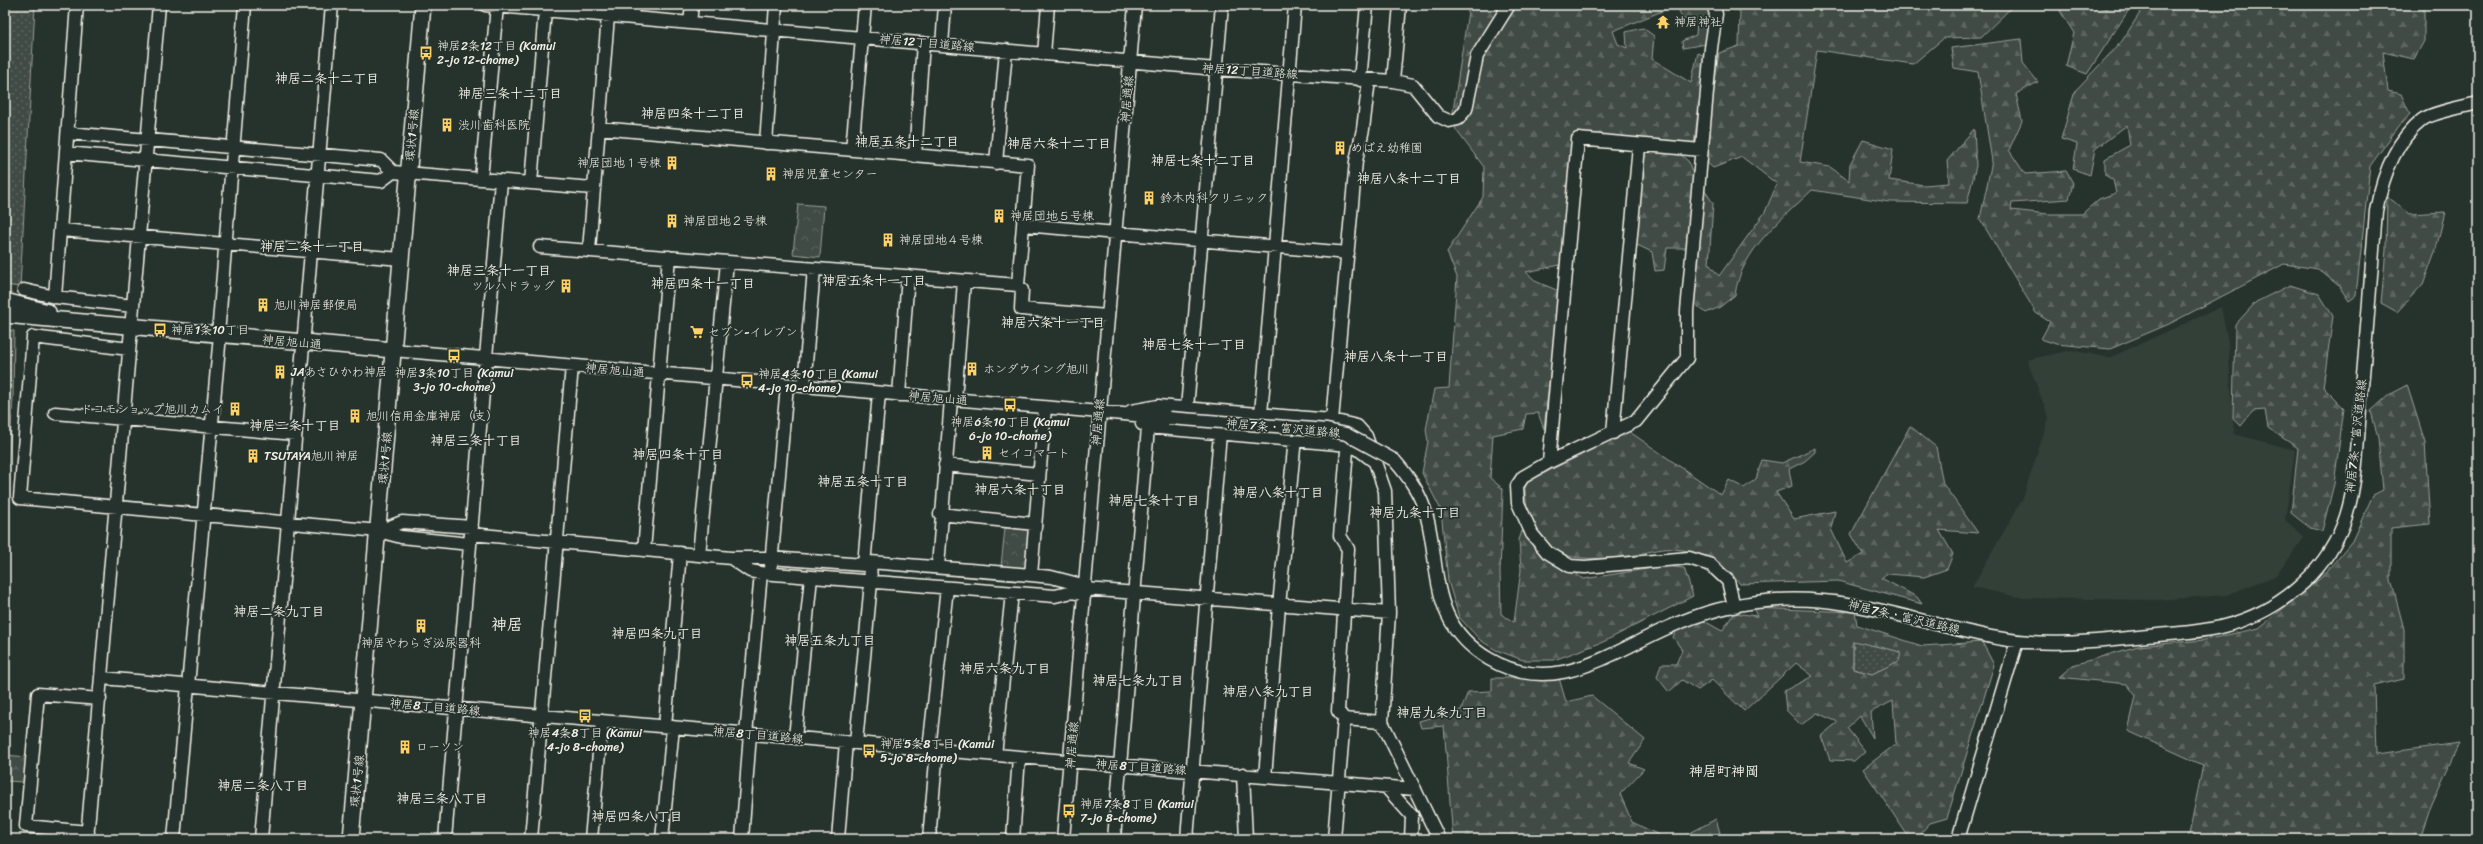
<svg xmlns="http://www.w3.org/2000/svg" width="2483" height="844" font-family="Sriracha,'Klee One',sans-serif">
	<defs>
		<pattern id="grass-dots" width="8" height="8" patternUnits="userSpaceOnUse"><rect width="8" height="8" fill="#414b45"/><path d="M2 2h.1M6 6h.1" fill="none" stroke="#5d6560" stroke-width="1.8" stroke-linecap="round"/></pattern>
		<pattern id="forest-firs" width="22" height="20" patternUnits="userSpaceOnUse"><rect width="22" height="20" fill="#414b45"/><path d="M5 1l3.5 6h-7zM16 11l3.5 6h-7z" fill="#5d6560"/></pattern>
		<pattern id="park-crowns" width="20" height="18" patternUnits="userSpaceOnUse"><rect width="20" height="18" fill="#414b45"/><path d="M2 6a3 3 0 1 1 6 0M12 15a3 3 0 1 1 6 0" fill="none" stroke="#5d6560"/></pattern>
	</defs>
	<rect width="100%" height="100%" fill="#26332d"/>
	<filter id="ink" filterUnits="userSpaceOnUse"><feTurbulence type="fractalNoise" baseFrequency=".025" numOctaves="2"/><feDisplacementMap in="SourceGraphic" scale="8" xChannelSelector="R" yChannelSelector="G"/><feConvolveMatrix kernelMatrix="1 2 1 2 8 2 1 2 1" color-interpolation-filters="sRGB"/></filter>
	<g filter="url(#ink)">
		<!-- built -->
		<path fill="#333f39" d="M2221,307L2228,342L2234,434L2295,450L2285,520L2305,537L2275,576L2227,595L2156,600L2023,598L1972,587L2022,500L2049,418L2027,360L2071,350L2109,358Z"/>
		<!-- grass -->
		<path fill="url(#grass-dots)" stroke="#9a9e96" d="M5,5H35L20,287L5,285Z
			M5,330L14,331L13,398L5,516Z
			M1853,640L1901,652L1900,661L1872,674L1853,669Z"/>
		<!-- forest -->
		<path fill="url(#forest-firs)" stroke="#9a9e96" fill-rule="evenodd" d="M1469,5H1706L1711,14L1706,44L1683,48L1682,41L1696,35L1697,21L1682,19L1677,5L1613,31L1618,44L1627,48L1626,32L1643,28L1654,36L1652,59L1691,83L1698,53L1705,56L1694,144L1667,143L1689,162L1691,170L1713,203L1709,264L1719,276L1765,212L1777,184L1742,157L1713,168L1704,160L1719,53L1739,46L1740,11L1723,9L1722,5H2014L1981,37L1944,38L1913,64L1817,50L1800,162L1830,167L1849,181L1850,164L1863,140L1893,149L1889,180L1924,185L1949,183L1947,161L1974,129L1976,166L1967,203L1889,202L1812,190C1781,220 1741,250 1735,295L1720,307L1706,313L1694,303L1698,234L1688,231L1687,248H1667L1664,270L1655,271L1652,252L1635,244L1643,153L1611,146L1576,135L1560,265L1526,272L1537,282L1559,291L1544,429L1538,413L1526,414L1523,429L1493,435L1490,478L1503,489L1500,572L1501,614L1514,622L1521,570L1519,540L1522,531L1541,553L1584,579L1665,566L1684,568L1693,596L1603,642L1554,660H1523L1496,650L1480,640L1459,617L1448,581L1441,510L1422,473L1428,441L1426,430L1434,389L1449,388L1457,277L1447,252L1483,197L1484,167L1456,130L1453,111Z
			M2065,5H2094L2108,9V5H2132L2087,74L2066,66L2074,33L2060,11Z
			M2145,5H2156L2162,11L2163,5H2424V41L2414,59L2383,52L2388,91L2401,94L2410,114L2399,126L2370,166L2356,296L2349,301L2339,286L2318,269L2284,264L2169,324L2110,349L2056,344L2041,339L2050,322L2036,313L1980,219L1992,161L1978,72L1954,68L1951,48L2021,39L2023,63L2038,82L2016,94L2022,121L2009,150L2025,174L2066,171L2073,183L2069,199L2012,203L2011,210L2048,214H2082L2099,199L2116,193L2113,180L2105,175V159L2130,145L2127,125L2095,149L2090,175L2073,169L2077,144L2061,139L2075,91L2122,41Z
			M2387,196L2409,214L2445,212L2436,249L2423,284L2397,312L2381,303L2386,250Z
			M2290,285L2319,294L2333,316L2323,387L2344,408L2334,484L2322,531L2310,528L2291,513L2298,448L2268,428L2265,410L2253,411L2241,426L2233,418L2235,325L2256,302Z
			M2407,385L2425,442L2430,524L2391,528V580L2404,629V679L2374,686L2376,754L2459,743L2431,806L2420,839H2188L2203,765L2128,731L2136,696L2127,684L2059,677L2073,665L2138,646L2204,640L2259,628L2322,577L2352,541L2373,495L2383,490L2378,438L2371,411L2390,394Z
			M1910,426L1936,447L1943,484L1978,533L1939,530L1953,554L1947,569L1924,577L1888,574L1881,578L1917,597L1922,604L1838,581L1740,584C1724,563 1703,552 1675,549C1659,547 1641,555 1624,557C1611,558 1581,560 1569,556C1538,547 1524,514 1525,484C1558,464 1595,451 1627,430L1721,495L1729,480L1744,488L1756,479L1762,460L1782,463L1815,448V452L1805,461L1789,469L1792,486L1776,492L1794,519L1835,511L1831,529L1847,563L1863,554L1851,534Z
			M1753,608L1855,612L1857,625L1922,646L1982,642L1994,665L1947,818L1930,823L1915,839H1910L1863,769L1896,744L1893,701L1871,712L1873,738L1860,716L1847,728L1865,751L1854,761L1830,760L1821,736L1838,722L1817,713L1801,725L1786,710L1784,691L1813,676L1796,663L1744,711L1712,680L1698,690L1682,680L1669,692L1657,677L1661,664H1676L1682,650L1673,637L1678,628L1704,621L1722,631L1734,613L1757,616ZM1853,641L1901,652L1899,661L1872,674L1853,669Z
			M1492,678H1559L1566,702L1592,696L1645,740L1629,763L1644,769L1620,794L1632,822L1667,839H1453L1444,726L1421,728L1419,721L1461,710L1468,692L1492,691Z
			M1716,819L1720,833L1699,839H1679Z"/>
		<!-- park -->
		<path fill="url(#park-crowns)" stroke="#9a9e96" d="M798,204L824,206L820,257L793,254Z
			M1005,528L1030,530L1026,569L1001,566Z
			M5,755L27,757L25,782L5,781Z"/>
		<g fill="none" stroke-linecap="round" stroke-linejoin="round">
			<!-- minor casing -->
			<g stroke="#f4f1e8" stroke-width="15">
				<path id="minor" d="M485,5L1216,69L1393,81L1413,85L1438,116L1449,121L1458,119L1466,109L1477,56L1509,5
					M1713,5L1716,14L1711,48L1687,311V358L1636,421L1549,462L1523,477L1517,486L1518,503L1532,534L1547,552L1570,566L1585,567L1689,558L1711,565L1728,581L1734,607
					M632,18L633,5
					M690,23L692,5
					M942,45L945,5
					M1044,54L1048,5
					M1360,80L1367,5
					M1393,81L1400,5
					M599,128L1028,165L1018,285L1022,290L1021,309L1107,316
					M68,133L381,160L393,172L593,188
					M766,143L776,5
					M852,150L865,5
					M66,153L381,181L393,172
					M915,156L923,43
					M996,163L1006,50
					M481,179L497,6
					M531,183L545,10
					M1024,225L1348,253
					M61,230L401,259
					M540,247L1018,285
					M589,250L608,16
					M24,290L55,297L133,306
					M55,297L77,5
					M218,335L245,5
					M129,349L33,337L20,498L379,531L401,537L470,544
					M393,350L1169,418
					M804,386L814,269
					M899,395L908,276
					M955,400L964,281
					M1187,408L1222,5
					M1131,411L1158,406L1332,420L1357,426L1366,436L1385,491L1389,613L1382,722L1439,839
					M55,413L295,434
					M1261,414L1295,5
					M1332,420L1356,161L1363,129L1369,80
					M1142,424L1148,427L1349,445L1358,449L1375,462
					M1613,433L1639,146
					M1394,460C1409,477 1421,494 1427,517C1441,573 1429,623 1489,659C1553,697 1609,654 1667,628C1698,614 1732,604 1766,601C1846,592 1920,624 1997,638C2050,648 2105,640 2158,635C2180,633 2203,632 2224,626C2276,613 2323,576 2343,525C2357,489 2357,447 2360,409C2366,343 2371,277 2376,211C2382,179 2395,141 2422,120C2430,113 2466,106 2478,103
					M1549,462L1578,139L1701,150
					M945,465L1039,474
					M940,514L1035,524
					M379,531L402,522L472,527
					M471,534L731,558H771L864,565L870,562L1031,575L1051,577L1086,586
					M644,550L669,257
					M699,555L727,262
					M731,558L750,571L761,573L1055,596L1072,592L1085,595
					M771,565L787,385
					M864,565L879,393
					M938,567L951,399
					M1031,575L1045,408
					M1086,589L1389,613
					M102,678L1054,760L1415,789
					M1344,719L1338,711L1348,549L1340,536L1349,426
					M665,726L680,553
					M746,734L761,573
					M795,738L811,577
					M856,743L871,582L870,562
					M929,749L947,588
					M995,755L1012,593
					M1243,774L1246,839
					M1265,777L1279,606L1297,417
					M1386,787L1412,816L1411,839
					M88,832L26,826L38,694L100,699
					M87,839L159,5
					M174,839L220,335
					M261,839L332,5
					M445,839L501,181
					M531,839L572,366
					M591,839L602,721
					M662,839L673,727
					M742,839L750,734
					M838,839L846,742
					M929,839L937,750
					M1013,839L1019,757
					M1063,839L1135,5
					M1114,839L1148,427
					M1187,839L1220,433
					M1334,839L1344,719L1382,722
					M1958,839L2017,641"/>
			</g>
			<!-- major casing -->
			<g stroke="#f4f1e8" stroke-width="18">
				<path id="major" d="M5,301L48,312
					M5,315L393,350
					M351,839L423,5"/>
			</g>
			<!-- minor -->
			<use href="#minor" stroke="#26332d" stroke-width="12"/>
			<!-- major -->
			<use href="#major" stroke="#26332d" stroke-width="15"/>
			<!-- minor-bridge casing -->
			<g stroke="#f4f1e8" stroke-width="15" stroke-linecap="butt">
				<path id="minor-bridge" d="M1169,418L1327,430L1346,434L1394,460"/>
			</g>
			<!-- minor-bridge -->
			<use href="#minor-bridge" stroke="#26332d" stroke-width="12"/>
		</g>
	</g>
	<!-- icons -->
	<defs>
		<g id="temple-bare" transform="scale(1.08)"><path d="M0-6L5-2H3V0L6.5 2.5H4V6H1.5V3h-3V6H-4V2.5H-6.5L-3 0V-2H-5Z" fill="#ffd166" stroke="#26332d" stroke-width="2.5" paint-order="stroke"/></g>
		<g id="bus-bare" transform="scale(1.08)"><path d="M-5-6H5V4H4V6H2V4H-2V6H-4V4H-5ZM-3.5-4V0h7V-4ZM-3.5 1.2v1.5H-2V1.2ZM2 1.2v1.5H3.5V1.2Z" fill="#ffd166" stroke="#26332d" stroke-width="2.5" paint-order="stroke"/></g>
		<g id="building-bare" transform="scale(1.08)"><path d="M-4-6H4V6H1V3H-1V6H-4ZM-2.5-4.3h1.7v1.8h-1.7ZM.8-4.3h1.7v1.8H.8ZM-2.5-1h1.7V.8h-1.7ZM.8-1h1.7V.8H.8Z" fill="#ffd166" stroke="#26332d" stroke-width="2.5" paint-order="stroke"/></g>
		<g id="supermarket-bare" transform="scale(1.08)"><path d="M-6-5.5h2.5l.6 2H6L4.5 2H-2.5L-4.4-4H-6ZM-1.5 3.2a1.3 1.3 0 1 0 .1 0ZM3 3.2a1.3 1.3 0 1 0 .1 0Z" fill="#ffd166" stroke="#26332d" stroke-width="2.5" paint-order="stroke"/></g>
	</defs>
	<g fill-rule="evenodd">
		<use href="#temple-bare" x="1663" y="22"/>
		<use href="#bus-bare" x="426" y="53"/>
		<use href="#building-bare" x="447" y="125"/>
		<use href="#building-bare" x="1340" y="148"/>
		<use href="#building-bare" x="672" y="163"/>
		<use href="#building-bare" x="771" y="174"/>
		<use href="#building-bare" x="1149" y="198"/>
		<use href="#building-bare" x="999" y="216"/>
		<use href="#building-bare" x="672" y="221"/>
		<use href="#building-bare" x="888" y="240"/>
		<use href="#building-bare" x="566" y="286"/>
		<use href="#building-bare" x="263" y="305"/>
		<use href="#bus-bare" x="160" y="330"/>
		<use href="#supermarket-bare" x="697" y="332"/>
		<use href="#bus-bare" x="454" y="356"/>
		<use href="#building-bare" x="972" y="369"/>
		<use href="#building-bare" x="280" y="372"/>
		<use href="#bus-bare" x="747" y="381"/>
		<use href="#bus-bare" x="1010" y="405"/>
		<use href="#building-bare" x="235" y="409"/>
		<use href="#building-bare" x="355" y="416"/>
		<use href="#building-bare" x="987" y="453"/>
		<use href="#building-bare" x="253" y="456"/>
		<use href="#building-bare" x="421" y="626"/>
		<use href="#bus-bare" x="585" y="716"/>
		<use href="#building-bare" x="405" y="747"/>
		<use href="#bus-bare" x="869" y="751"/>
		<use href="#bus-bare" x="1069" y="811"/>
	</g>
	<g text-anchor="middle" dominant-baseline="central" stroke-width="3.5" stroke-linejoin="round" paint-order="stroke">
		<!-- poi labels -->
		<g font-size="12" fill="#f4f1e8" stroke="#26332d" text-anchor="start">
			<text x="1674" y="22">神居神社</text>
			<text x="437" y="46">神居2条12丁目 (Kamui<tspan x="437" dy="14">2-jo 12-chome)</tspan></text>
			<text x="458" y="125">渋川歯科医院</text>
			<text x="1351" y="148">めばえ幼稚園</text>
			<text x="661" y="163" text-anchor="end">神居団地１号棟</text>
			<text x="782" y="174">神居児童センター</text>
			<text x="1160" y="198">鈴木内科クリニック</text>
			<text x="1010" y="216">神居団地５号棟</text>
			<text x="683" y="221">神居団地２号棟</text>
			<text x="899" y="240">神居団地４号棟</text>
			<text x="555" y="286" text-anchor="end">ツルハドラッグ</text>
			<text x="274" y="305">旭川神居郵便局</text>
			<text x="171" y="330">神居1条10丁目</text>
			<text x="708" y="332">セブン-イレブン</text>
			<text x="983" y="369">ホンダウイング旭川</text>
			<text x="291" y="372">JAあさひかわ神居</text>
			<text x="454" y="373" text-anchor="middle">神居3条10丁目 (Kamui<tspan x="454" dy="14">3-jo 10-chome)</tspan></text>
			<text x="758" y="374">神居4条10丁目 (Kamui<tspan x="758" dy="14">4-jo 10-chome)</tspan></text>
			<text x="224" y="409" text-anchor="end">ドコモショップ旭川カムイ</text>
			<text x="366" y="416">旭川信用金庫神居（支）</text>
			<text x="1010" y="422" text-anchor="middle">神居6条10丁目 (Kamui<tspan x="1010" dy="14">6-jo 10-chome)</tspan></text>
			<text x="998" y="453">セイコマート</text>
			<text x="264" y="456">TSUTAYA旭川神居</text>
			<text x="421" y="643" text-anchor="middle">神居やわらぎ泌尿器科</text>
			<text x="585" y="733" text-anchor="middle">神居4条8丁目 (Kamui<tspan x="585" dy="14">4-jo 8-chome)</tspan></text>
			<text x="880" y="744">神居5条8丁目 (Kamui<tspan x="880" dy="14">5-jo 8-chome)</tspan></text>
			<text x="416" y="747">ローソン</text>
			<text x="1080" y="804">神居7条8丁目 (Kamui<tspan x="1080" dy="14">7-jo 8-chome)</tspan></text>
		</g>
		<!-- street labels -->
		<g font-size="12" fill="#f4f1e8" stroke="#26332d">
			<text transform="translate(927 43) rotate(5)">神居12丁目道路線</text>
			<text transform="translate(1250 71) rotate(4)">神居12丁目道路線</text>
			<text transform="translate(1127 99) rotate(-85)">神居通線</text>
			<text transform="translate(412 135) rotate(-85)">環状1号線</text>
			<text transform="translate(292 342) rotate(5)">神居旭山通</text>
			<text transform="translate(615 370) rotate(5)">神居旭山通</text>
			<text transform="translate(938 398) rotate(5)">神居旭山通</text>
			<text transform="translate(1098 422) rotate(-85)">神居通線</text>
			<text transform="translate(1283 428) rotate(5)">神居7条・富沢道路線</text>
			<text transform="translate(2356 436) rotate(-84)">神居7条・富沢道路線</text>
			<text transform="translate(385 458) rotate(-85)">環状1号線</text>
			<text transform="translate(1904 617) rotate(13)">神居7条・富沢道路線</text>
			<text transform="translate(435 707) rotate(5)">神居8丁目道路線</text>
			<text transform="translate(758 735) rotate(5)">神居8丁目道路線</text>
			<text transform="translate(1072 745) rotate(-85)">神居通線</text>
			<text transform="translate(1141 767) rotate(4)">神居8丁目道路線</text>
			<text transform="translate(357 781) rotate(-84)">環状1号線</text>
		</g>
		<!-- neighbourhood labels -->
		<g font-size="13" font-weight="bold" fill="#f4f1e8" stroke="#26332d">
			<text x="327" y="78">神居二条十二丁目</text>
			<text x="510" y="93">神居三条十二丁目</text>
			<text x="693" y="113">神居四条十二丁目</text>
			<text x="907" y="141">神居五条十二丁目</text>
			<text x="1059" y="143">神居六条十二丁目</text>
			<text x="1203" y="160">神居七条十二丁目</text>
			<text x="1409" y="178">神居八条十二丁目</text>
			<text x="312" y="246">神居二条十一丁目</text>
			<text x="499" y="270">神居三条十一丁目</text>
			<text x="874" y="280">神居五条十一丁目</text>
			<text x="703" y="283">神居四条十一丁目</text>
			<text x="1053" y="322">神居六条十一丁目</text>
			<text x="1194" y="344">神居七条十一丁目</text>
			<text x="1396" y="356">神居八条十一丁目</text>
			<text x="295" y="425">神居二条十丁目</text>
			<text x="476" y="440">神居三条十丁目</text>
			<text x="678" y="454">神居四条十丁目</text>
			<text x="863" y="481">神居五条十丁目</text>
			<text x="1020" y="489">神居六条十丁目</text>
			<text x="1278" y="492">神居八条十丁目</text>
			<text x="1154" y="500">神居七条十丁目</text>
			<text x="1415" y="512">神居九条十丁目</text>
			<text x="279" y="611">神居二条九丁目</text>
			<text x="657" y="633">神居四条九丁目</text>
			<text x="830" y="640">神居五条九丁目</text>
			<text x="1005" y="668">神居六条九丁目</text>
			<text x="1138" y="680">神居七条九丁目</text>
			<text x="1268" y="691">神居八条九丁目</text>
			<text x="1442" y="712">神居九条九丁目</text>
			<text x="263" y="785">神居二条八丁目</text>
			<text x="442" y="798">神居三条八丁目</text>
			<text x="637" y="816">神居四条八丁目</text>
		</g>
		<!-- quarter labels -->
		<g font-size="14" font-weight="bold" fill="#f4f1e8" stroke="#26332d">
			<text x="1724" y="771">神居町神岡</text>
		</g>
		<!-- district labels -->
		<g font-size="16" font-weight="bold" fill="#f4f1e8" stroke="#26332d">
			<text x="507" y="624">神居</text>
		</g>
	</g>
	<!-- margin -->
	<rect width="2483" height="844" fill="none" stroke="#26332d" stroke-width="20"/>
	<rect x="10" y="10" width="2463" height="824" fill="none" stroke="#f4f1e8" stroke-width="1.5" filter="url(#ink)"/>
</svg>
